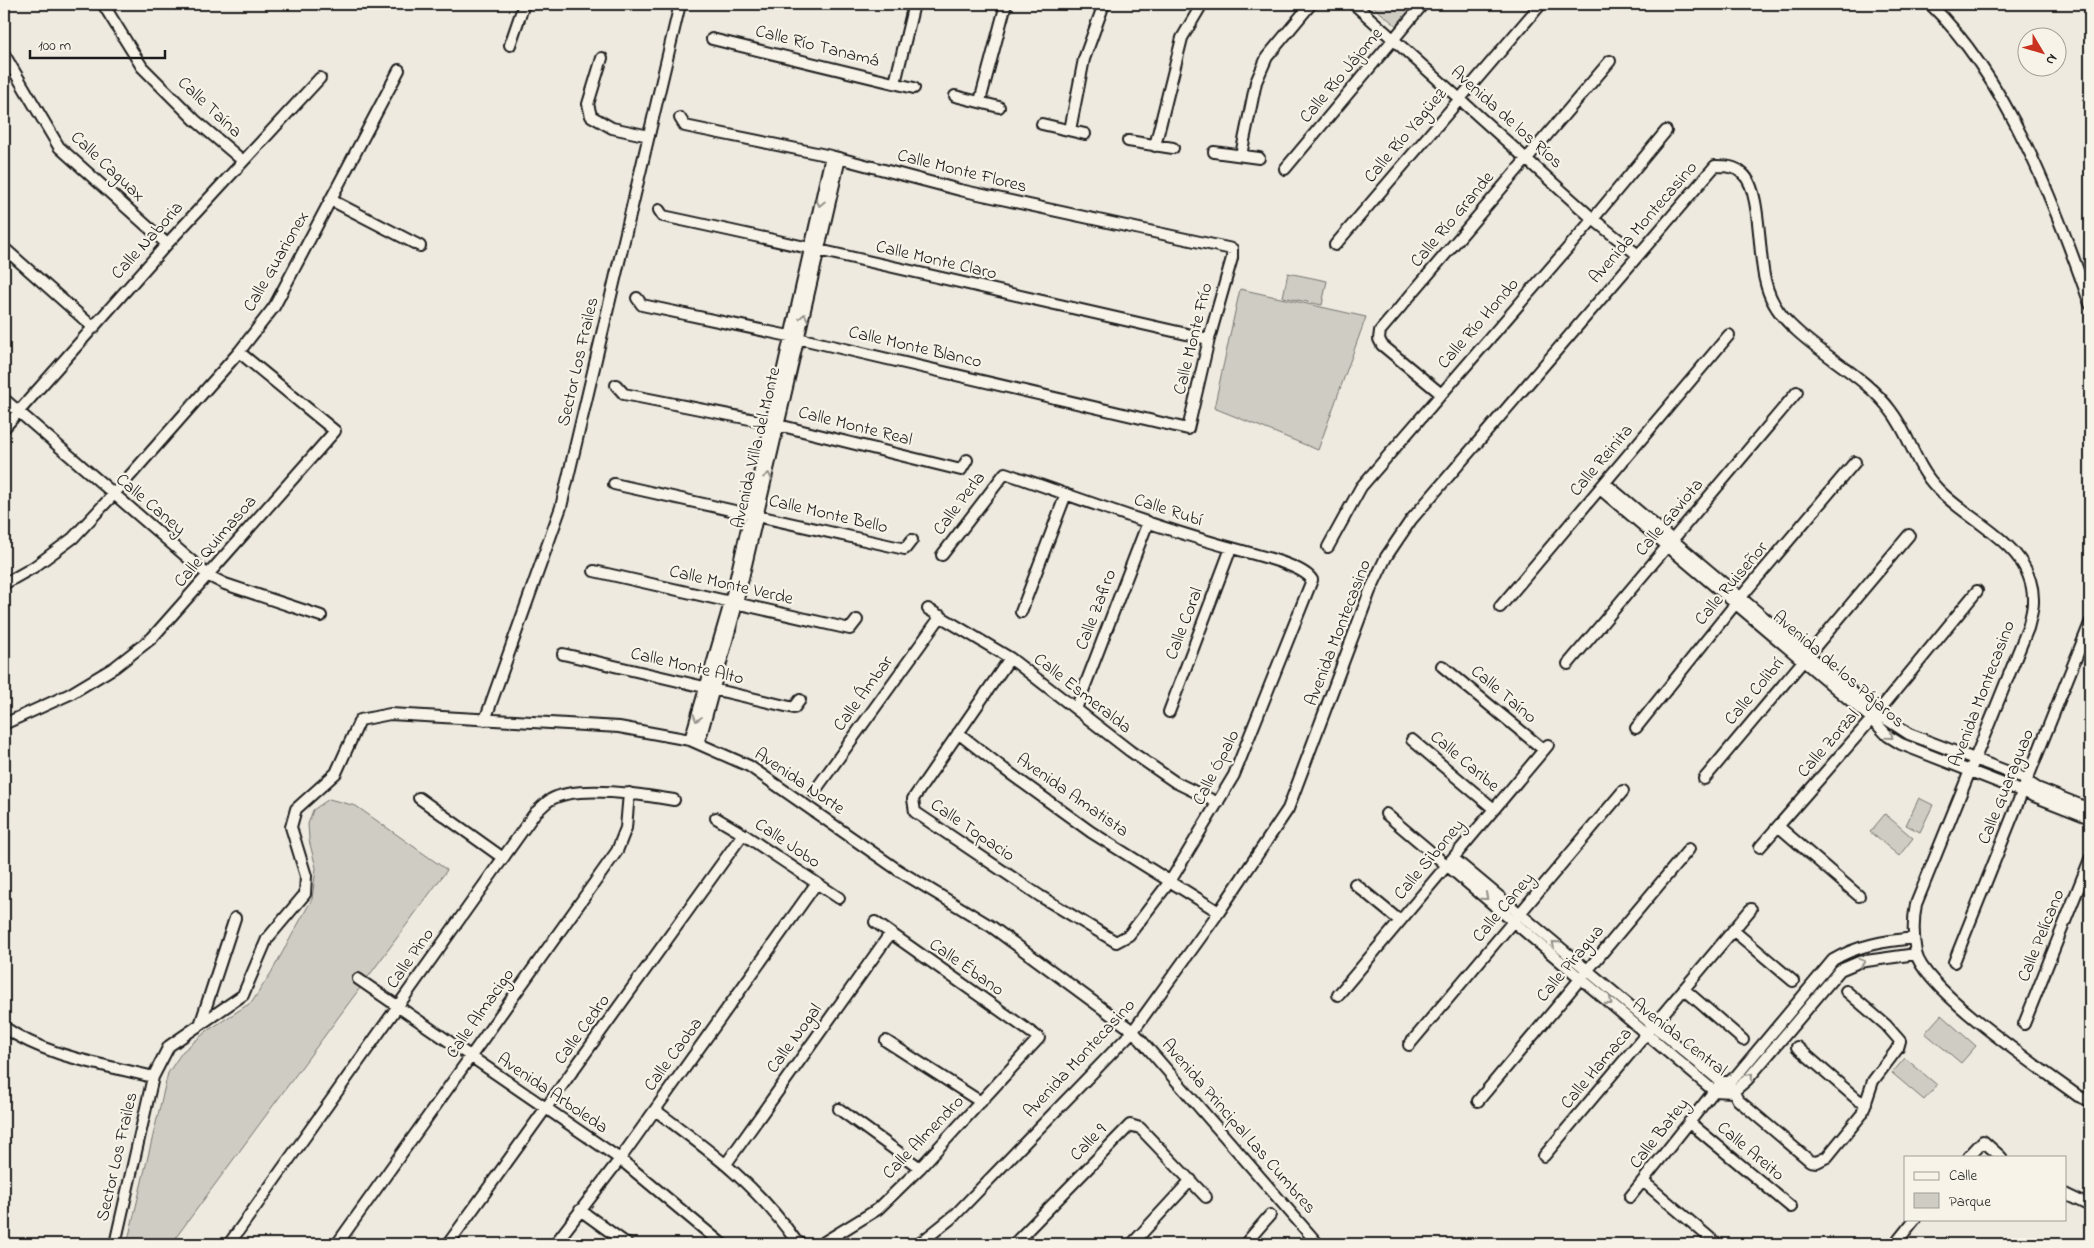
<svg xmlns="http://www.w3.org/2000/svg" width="2094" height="1248" font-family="'Indie Flower',sans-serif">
	<rect width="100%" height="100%" fill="#eeeae0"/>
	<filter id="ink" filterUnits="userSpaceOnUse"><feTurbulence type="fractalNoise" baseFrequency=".02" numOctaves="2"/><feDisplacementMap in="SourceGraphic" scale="10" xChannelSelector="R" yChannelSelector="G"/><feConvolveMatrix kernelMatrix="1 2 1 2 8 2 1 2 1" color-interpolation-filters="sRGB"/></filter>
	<g filter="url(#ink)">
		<!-- green -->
		<path fill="#cfccc3" stroke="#767470" d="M1370,4H1419L1399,28Z
			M1288,273L1327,281L1322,305L1283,297Z
			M1240,289L1366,317L1318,450L1214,408Z
			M1919,798L1933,805L1920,832L1906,825Z
			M329,799L356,806L447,870L171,1244H127L168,1073L182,1052L207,1031L252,1002L271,973L312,899L316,868L309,840L308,824L313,810Z
			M1885,814L1913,838L1899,856L1870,832Z
			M1941,1015L1976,1046L1961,1063L1925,1033Z
			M1905,1058L1937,1085L1924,1100L1892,1073Z"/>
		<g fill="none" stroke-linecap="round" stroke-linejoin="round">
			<!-- minor casing -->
			<g stroke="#1c1c1c" stroke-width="14">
				<path id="minor" d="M103,4L142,67L195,120L243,161
					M1354,4L1593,219L1638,255
					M1930,4C2007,78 2055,204 2090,304
					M712,39L914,88
					M510,45L524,4
					M4,54L59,147L167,244
					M602,58L588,104L591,116L612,128L649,136
					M895,83L914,4
					M955,96L999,107
					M980,101L1006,4
					M1042,124L1085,134
					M1070,130L1084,59L1104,4
					M1128,141L1173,148
					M1155,146L1182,38L1202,4
					M1214,152L1259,158
					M1241,155L1256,82L1267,57L1311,4
					M1285,169L1423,4
					M331,200L420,246
					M659,210L663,216C846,255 1027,298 1209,339
					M1335,245L1541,4
					M4,248L94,328
					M637,298L642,305L789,336L1188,429L1209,339L1232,258V249L960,190L831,156L685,126L680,118
					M616,385L624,394L770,423L961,470L967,460
					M1440,393L1382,345L1379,339L1380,331L1610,61
					M4,399L209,576L225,584L321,616
					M4,428L167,244L320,78
					M1605,483L1877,713L1909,734L2019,776L2037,788L2090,809
					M614,484L905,549L912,540
					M1600,489L1872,719L1888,736L1901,744L2090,818
					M1328,547L1361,487L1593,219L1666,131
					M942,555L1005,473C1084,500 1163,530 1243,551C1260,556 1304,566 1312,580L1234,775L1171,880L1129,935L1116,942L1040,896L915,812L913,799L1010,658
					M594,571L850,629L857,620
					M4,584L34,567L73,538L113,495L239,352L274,307L399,70
					M1500,607L1729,335
					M928,609L1010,658L1130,751L1175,782L1218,803
					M1021,612L1066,494
					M563,654L794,708L800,700
					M1568,664L1797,392
					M1442,666L1544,750
					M1076,709L1148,522
					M1169,712L1231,548
					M485,720L561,507L680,4
					M4,724L70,694L115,667L152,638L335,431L239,352
					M1636,728L1736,603L1855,462
					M958,733L1004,769L1091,832L1219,912
					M690,740L730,603L831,156
					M1412,740L1494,809
					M699,743L737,604L840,158
					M1704,779L1909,535
					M814,792L941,616
					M419,798L503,858
					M1386,814L1714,1091L1733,1092L1747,1080L1840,970L1859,962L1916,954
					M716,818L743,834L839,898
					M1778,826L1859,896
					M1760,847L1877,713L1977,591
					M1453,858L1721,1082H1729L1737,1075L1833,960C1858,945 1885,941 1914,938
					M1355,884L1400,921
					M1734,931L1793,981
					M1954,962L2090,623
					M358,979L620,1159L722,1244
					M1685,990L1743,1040
					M1338,995L1548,745
					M201,1022L235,918
					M2024,1024L2090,859
					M4,1027C46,1057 103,1064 153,1077
					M886,1041L981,1102
					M1409,1045L1623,791
					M1797,1047L1858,1100L1866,1103
					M1731,1087L1738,1100L1810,1161L1817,1162L1827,1157L1862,1114L1873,1081L1898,1048L1900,1041L1886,1025L1846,991
					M1478,1101L1689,849
					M839,1109L920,1168
					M655,1110C710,1151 756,1184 796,1241L802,1244
					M1689,1122L1791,1207
					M1544,1156L1751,909
					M1968,1157L1983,1141L2001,1157
					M726,1164L890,934
					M1644,1182L1717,1244
					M2065,1194L2090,1206
					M1630,1197L1718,1086
					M580,1210L627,1244
					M115,1244L153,1077L169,1046L243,995L267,939L305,894L306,876L291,827L296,809L336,773L360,720L390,714L619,727L690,740L749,766L898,870L992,927L1133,1031L1318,1244
					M229,1244L535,813C540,809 545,803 550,800C576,784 645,795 674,800
					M337,1244L617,851L626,828L629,793
					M448,1244L743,834
					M555,1244L620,1159L816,884
					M821,1244L878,1209L920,1168L1039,1038L875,922
					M919,1244L954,1216L1133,1031L1219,912L1288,809L1370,591L1386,557L1411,520L1715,166C1726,166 1735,166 1743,174C1761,189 1758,255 1765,280C1769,299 1781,317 1796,330C1826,358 1867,378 1891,411C1910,435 1915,466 1937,488C1969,523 2035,545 2033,602C2033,610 2030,620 2028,628L1916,904C1913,920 1913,937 1916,953C1924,990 2044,1071 2078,1096L2090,1101
					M1014,1244L1130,1125L1140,1128L1206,1197
					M1132,1244L1191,1180
					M1245,1244L1270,1215
					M1895,1244L1915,1219"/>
			</g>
			<!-- minor -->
			<use href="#minor" stroke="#f7f3e8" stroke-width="10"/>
		</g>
		<!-- one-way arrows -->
		<defs><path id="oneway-chevron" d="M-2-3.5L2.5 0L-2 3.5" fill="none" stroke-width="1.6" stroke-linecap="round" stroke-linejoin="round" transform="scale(1.25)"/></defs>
		<g stroke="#94928c">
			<use href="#oneway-chevron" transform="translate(820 203) rotate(103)"/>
			<use href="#oneway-chevron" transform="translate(804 317) rotate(-77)"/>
			<use href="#oneway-chevron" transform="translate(768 476) rotate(-77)"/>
			<use href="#oneway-chevron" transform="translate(697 718) rotate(108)"/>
			<use href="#oneway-chevron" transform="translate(1890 736) rotate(39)"/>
			<use href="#oneway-chevron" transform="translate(1485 897) rotate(40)"/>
			<use href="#oneway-chevron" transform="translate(1555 944) rotate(-140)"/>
			<use href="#oneway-chevron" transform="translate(1862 962) rotate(-16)"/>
			<use href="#oneway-chevron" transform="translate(1609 1002) rotate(40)"/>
			<use href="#oneway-chevron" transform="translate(1750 1076) rotate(-48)"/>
		</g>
	</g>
	<g text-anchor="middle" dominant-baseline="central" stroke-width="4.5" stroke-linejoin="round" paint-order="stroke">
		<!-- street labels -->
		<g font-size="18" fill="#1c1c1c" stroke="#f7f3e8">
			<text transform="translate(817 47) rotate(14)">Calle Río Tanamá</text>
			<text transform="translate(1342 76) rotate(-50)">Calle Río Jájome</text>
			<text transform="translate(209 108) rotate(43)">Calle Taína</text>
			<text transform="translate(1506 118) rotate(42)">Avenida de los Ríos</text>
			<text transform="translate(1406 136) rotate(-50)">Calle Río Yagüez</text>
			<text transform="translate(107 167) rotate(43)">Calle Caguax</text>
			<text transform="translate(962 172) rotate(14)">Calle Monte Flores</text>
			<text transform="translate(1453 220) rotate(-50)">Calle Río Grande</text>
			<text transform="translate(1644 223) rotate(-49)">Avenida Montecasino</text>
			<text transform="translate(148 241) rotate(-48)">Calle Naboria</text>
			<text transform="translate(936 261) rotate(13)">Calle Monte Claro</text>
			<text transform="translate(277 262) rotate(-60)">Calle Guarionex</text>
			<text transform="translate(1479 324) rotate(-49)">Calle Río Hondo</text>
			<text transform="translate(1194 339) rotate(-76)">Calle Monte Frío</text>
			<text transform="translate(915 348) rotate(13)">Calle Monte Blanco</text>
			<text transform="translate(579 362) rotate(-77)">Sector Los Frailes</text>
			<text transform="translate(855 427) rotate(14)">Calle Monte Real</text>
			<text transform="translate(757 448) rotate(-77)">Avenida Villa del Monte</text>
			<text transform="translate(1602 461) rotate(-50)">Calle Reinita</text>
			<text transform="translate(960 504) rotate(-53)">Calle Perla</text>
			<text transform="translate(150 505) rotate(40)">Calle Caney</text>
			<text transform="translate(1168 511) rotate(18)">Calle Rubí</text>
			<text transform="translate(828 515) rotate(13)">Calle Monte Bello</text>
			<text transform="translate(1670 518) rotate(-50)">Calle Gaviota</text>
			<text transform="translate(216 542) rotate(-49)">Calle Quimasoa</text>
			<text transform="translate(1732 584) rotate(-50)">Calle Ruiseñor</text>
			<text transform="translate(731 586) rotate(13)">Calle Monte Verde</text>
			<text transform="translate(1097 610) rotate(-69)">Calle Zafiro</text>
			<text transform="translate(1185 624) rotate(-69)">Calle Coral</text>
			<text transform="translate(1339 633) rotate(-69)">Avenida Montecasino</text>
			<text transform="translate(687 667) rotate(13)">Calle Monte Alto</text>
			<text transform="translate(1838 670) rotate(41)">Avenida de los Pájaros</text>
			<text transform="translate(1755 692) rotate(-50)">Calle Colibrí</text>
			<text transform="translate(864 694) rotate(-54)">Calle Ámbar</text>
			<text transform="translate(1082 694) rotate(38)">Calle Esmeralda</text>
			<text transform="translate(1983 694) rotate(-69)">Avenida Montecasino</text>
			<text transform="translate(1503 695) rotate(40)">Calle Taíno</text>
			<text transform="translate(1829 744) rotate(-49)">Calle Zorzal</text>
			<text transform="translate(1464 762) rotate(40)">Calle Caribe</text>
			<text transform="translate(1217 768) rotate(-63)">Calle Ópalo</text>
			<text transform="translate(799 782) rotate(34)">Avenida Norte</text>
			<text transform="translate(2007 787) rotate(-68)">Calle Guaraguao</text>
			<text transform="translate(1072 796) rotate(35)">Avenida Amatista</text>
			<text transform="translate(972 831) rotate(34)">Calle Topacio</text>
			<text transform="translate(787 844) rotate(34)">Calle Jobo</text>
			<text transform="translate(1430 860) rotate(-50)">Calle Siboney</text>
			<text transform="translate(1504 908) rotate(-50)">Calle Caney</text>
			<text transform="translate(2042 936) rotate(-68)">Calle Pelícano</text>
			<text transform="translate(411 959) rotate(-55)">Calle Pino</text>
			<text transform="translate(1571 964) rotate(-50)">Calle Piragua</text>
			<text transform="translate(966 968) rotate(35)">Calle Ébano</text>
			<text transform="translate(481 1014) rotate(-55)">Calle Almacigo</text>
			<text transform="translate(583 1030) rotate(-54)">Calle Cedro</text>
			<text transform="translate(1679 1038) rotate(38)">Avenida Central</text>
			<text transform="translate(795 1039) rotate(-54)">Calle Nogal</text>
			<text transform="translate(674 1055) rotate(-54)">Calle Caoba</text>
			<text transform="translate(1080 1059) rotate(-47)">Avenida Montecasino</text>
			<text transform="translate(1597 1069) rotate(-50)">Calle Hamaca</text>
			<text transform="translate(552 1094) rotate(34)">Avenida Arboleda</text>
			<text transform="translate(1238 1127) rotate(49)">Avenida Principal Las Cumbres</text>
			<text transform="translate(1660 1134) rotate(-52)">Calle Batey</text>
			<text transform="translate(924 1138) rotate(-46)">Calle Almendro</text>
			<text transform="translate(1089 1143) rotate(-46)">Calle 9</text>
			<text transform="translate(1750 1152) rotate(40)">Calle Areito</text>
			<text transform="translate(118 1157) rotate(-77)">Sector Los Frailes</text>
		</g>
	</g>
	<!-- margin -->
	<rect width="2094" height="1248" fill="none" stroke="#f7f3e8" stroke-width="20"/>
	<rect x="10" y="10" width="2074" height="1228" fill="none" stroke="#1c1c1c" stroke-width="2" filter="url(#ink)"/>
	<!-- legend -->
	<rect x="1904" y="1156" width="162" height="65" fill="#f7f3e8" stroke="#9f9d96"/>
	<rect x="1914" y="1172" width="25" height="8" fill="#f7f3e8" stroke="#9f9d96"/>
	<text x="1949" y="1180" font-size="15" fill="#1c1c1c">Calle</text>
	<rect x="1914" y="1193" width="25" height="15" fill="#cfccc3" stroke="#9f9d96"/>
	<text x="1949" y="1206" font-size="15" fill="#1c1c1c">Parque</text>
	<!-- north arrow -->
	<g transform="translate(2042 52) rotate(128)"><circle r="24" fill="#f7f3e8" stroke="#9f9d96"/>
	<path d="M0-4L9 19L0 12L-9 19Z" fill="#c8321e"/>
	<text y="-8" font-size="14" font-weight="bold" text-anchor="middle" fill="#1c1c1c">N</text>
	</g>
	<!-- scale -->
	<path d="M30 50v8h135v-8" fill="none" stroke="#1c1c1c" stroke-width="2.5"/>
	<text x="38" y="50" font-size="15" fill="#1c1c1c" stroke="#f7f3e8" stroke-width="4" paint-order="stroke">100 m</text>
</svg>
